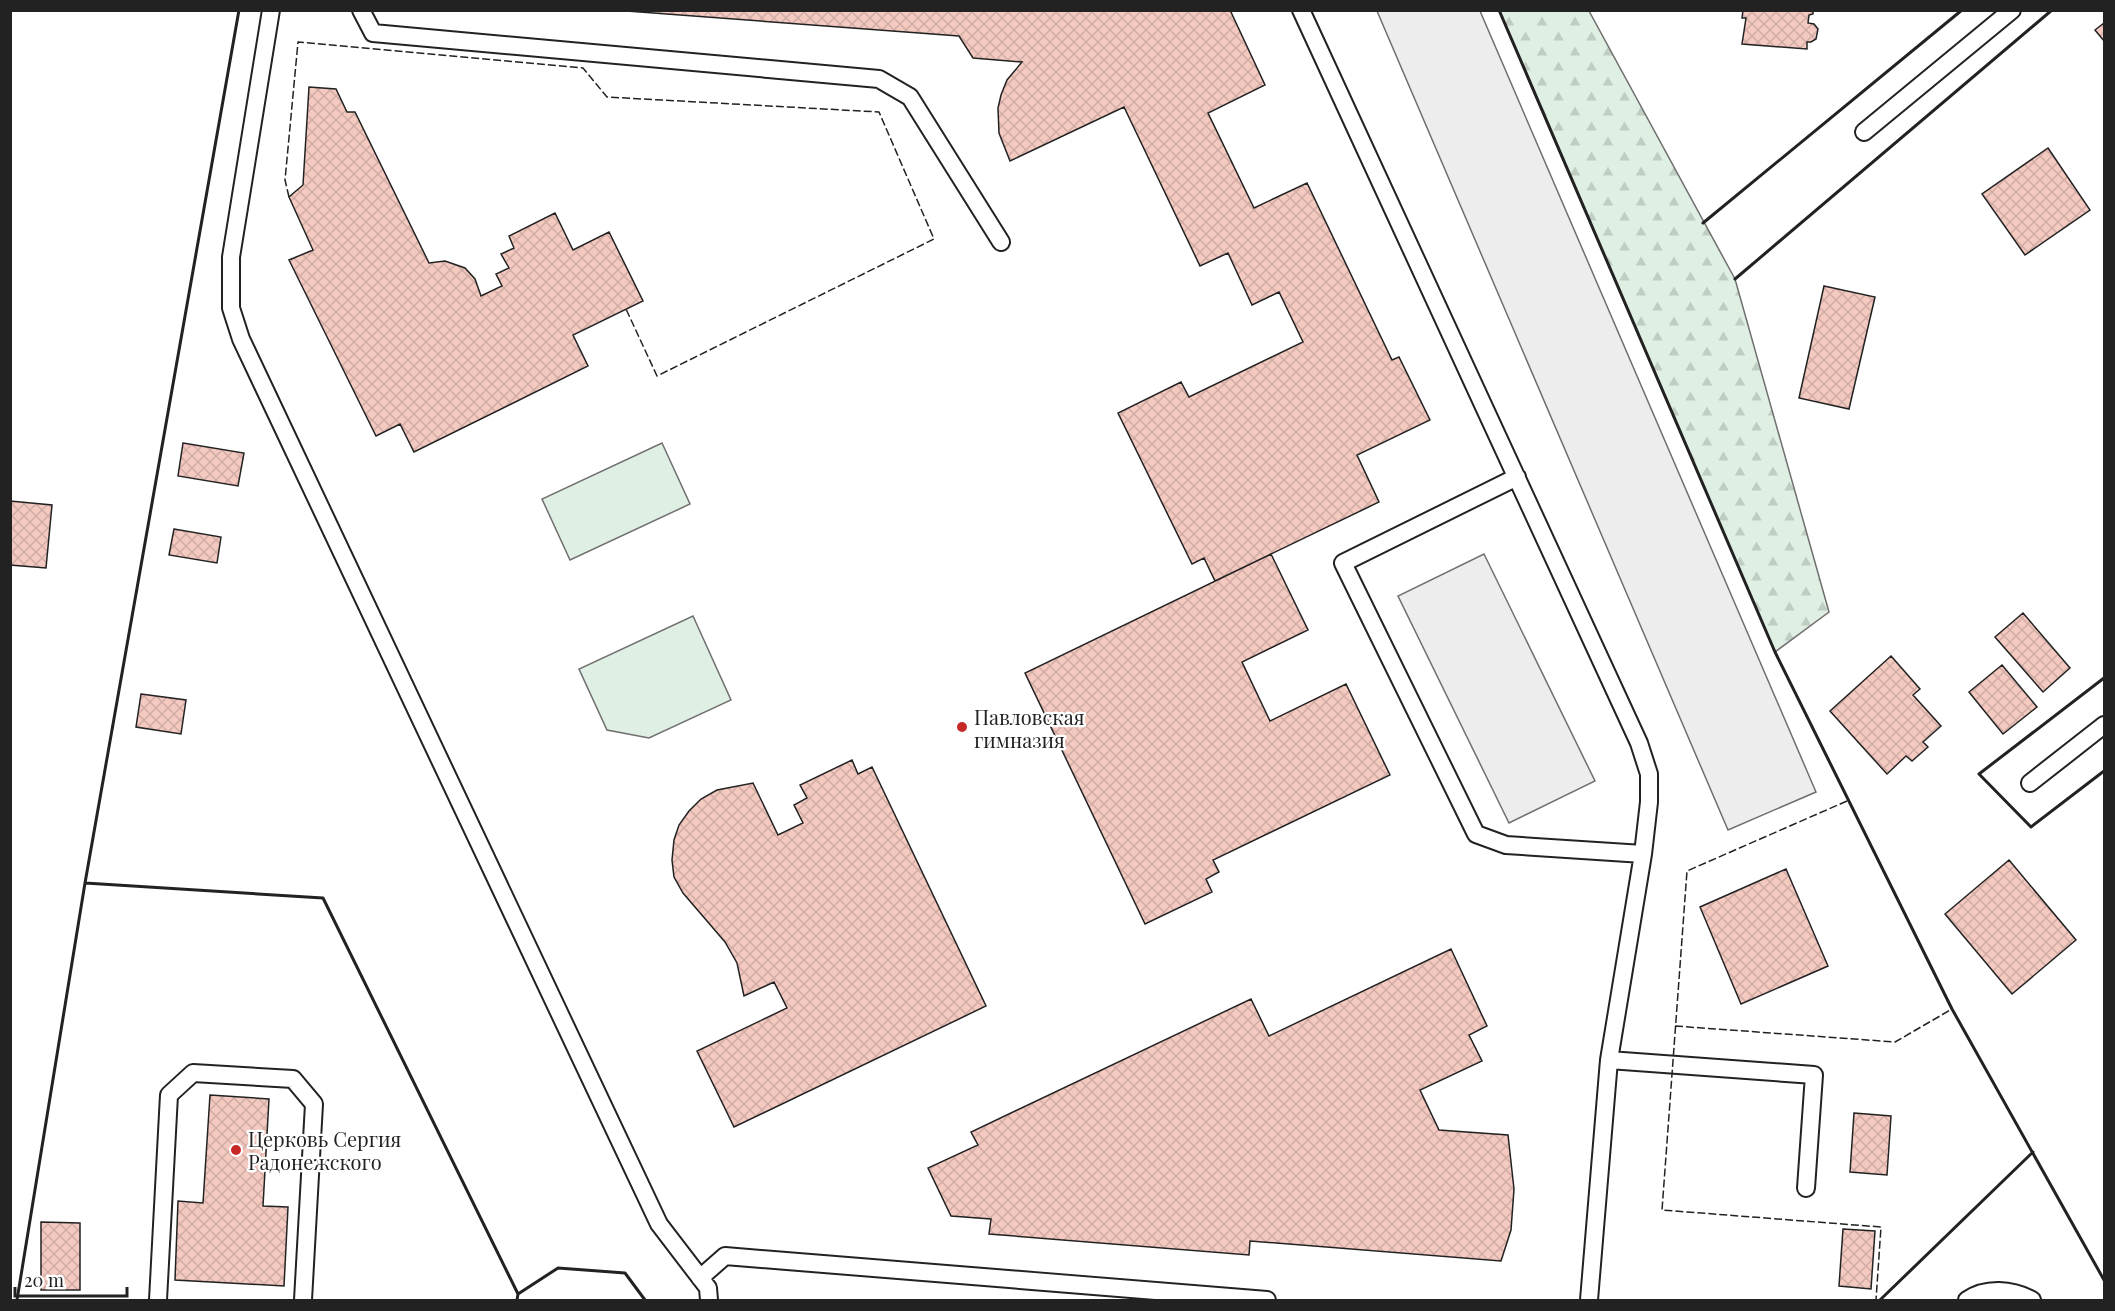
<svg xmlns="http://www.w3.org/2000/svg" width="2115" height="1311" font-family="'Playfair Display',serif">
	<defs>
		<pattern id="forest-firs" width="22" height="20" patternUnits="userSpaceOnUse" patternTransform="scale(1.5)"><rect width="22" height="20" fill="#e0efe3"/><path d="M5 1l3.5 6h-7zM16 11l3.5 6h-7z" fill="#c0cdc2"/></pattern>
		<pattern id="building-cross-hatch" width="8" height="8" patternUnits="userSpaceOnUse" patternTransform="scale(1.5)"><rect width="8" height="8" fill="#f3c9c0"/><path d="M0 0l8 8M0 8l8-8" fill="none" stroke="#d0aca5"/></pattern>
	</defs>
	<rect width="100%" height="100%" fill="#fff"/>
	<!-- green -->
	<path fill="#e0efe3" stroke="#6f6f6f" stroke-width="1.5" d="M662,443L690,504L570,560L542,499Z
		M693,616L731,700L649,738L607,730L579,669Z"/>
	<!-- forest -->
	<path fill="url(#forest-firs)" stroke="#6f6f6f" stroke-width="1.5" d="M1499,11H1589L1735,279L1829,612L1775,652Z"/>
	<!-- parking -->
	<path fill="#ededed" stroke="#6f6f6f" stroke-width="1.5" d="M1377,11H1480L1816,792L1728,830Z
		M1484,554L1595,781L1509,823L1398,596Z"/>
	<!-- building -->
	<path fill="url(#building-cross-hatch)" stroke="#222" stroke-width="1.5" d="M613,10H1230L1265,85L1208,113L1254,208L1307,183L1392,360L1399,357L1430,420L1357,455L1379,502L1215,581L1204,558L1192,564L1118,413L1181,382L1189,397L1303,342L1279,292L1252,305L1228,253L1200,266L1124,107L1010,161L999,133L998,108L1001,95L1007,80L1022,62L973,58L959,36Z
		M1743,10H1813V14L1809,15L1808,23L1814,24L1818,29L1816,39L1811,42H1807V49L1742,44L1746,18H1742Z
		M2104,23V41L2095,30Z
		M309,87L336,89L347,112H355L429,263L445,261L465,268L475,279L481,296L502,286L496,274L509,268L501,254L514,248L509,236L555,213L573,250L609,232L643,301L573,335L588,366L414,452L400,424L376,436L289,260L313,250L289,197L303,185Z
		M2048,148L2090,210L2025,255L1982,194Z
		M1824,286L1875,297L1849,409L1799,398Z
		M183,443L244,453L238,486L178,476Z
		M10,501L52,505L46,568L10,565Z
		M174,529L221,537L217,563L169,555Z
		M1271,554L1308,630L1242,662L1270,721L1346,684L1390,775L1213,860L1219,872L1206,879L1212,892L1145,924L1025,673Z
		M2023,613L2070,668L2043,692L1995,637Z
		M1891,656L1920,689L1913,695L1941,726L1923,742L1928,747L1912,761L1906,756L1887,774L1830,711Z
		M2002,665L2037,707L2003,734L1969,692Z
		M141,694L186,700L181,734L136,727Z
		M852,760L858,774L872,767L986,1006L734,1127L697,1051L787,1008L774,982L744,996L737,963L725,942L683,893L674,877L672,860L674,840L679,825L689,811L701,799L717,790L753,783L778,835L803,823L794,805L807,798L800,785Z
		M2009,860L2076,940L2012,994L1945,914Z
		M1786,869L1828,966L1741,1004L1700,907Z
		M1451,949L1487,1026L1469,1035L1482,1061L1420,1090L1439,1130L1508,1135L1514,1189L1511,1230L1501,1261L1250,1241L1249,1255L989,1234L991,1219L951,1216L928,1168L978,1145L971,1132L1251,999L1269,1036Z
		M210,1095L269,1099L263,1206L288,1207L284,1286L175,1280L178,1201L203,1203Z
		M1854,1113L1891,1116L1887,1175L1850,1172Z
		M41,1222L80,1223V1290H41Z
		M1843,1229L1875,1231L1871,1289L1839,1286Z"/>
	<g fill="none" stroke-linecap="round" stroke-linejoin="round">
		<!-- service casing -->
		<g stroke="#222" stroke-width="20">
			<path id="service" d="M271,10L231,257V308L241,339L659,1224L708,1288L709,1300
				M361,10L373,33L879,79L910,97L1001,242
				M1301,10L1639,743L1649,774V802L1643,854L1609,1060L1589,1300
				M1864,132L2012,10
				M1517,477L1343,563L1476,834L1506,845L1643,854
				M2030,783L2104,725
				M1609,1060L1814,1075L1806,1188
				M700,1278L725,1256L1267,1300
				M158,1300L169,1095L193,1073L293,1079L314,1104L303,1300
				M1967,1300C1986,1287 2012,1289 2032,1300"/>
		</g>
		<!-- service -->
		<use href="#service" stroke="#fff" stroke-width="16"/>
		<!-- fence -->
		<path stroke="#222" stroke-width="1.5" stroke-dasharray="8 3" stroke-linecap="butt" d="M289,197L285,180L298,42L583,68L607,97L879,112L934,239L657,376L626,309
			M1847,801L1687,871L1662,1210L1881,1227L1876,1300
			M1675,1026L1895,1042L1952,1009"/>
		<!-- wall -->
		<path stroke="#222" stroke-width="3" d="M1499,10L1775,652L1952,1009L2104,1280
			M1703,223L1962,10
			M1735,279L2052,10
			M2104,678L1979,774L2031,827L2104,771
			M85,883L323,898L518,1294L517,1300
			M518,1294L558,1268L625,1273L645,1300
			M17,1300L85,883L239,10
			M1880,1300L2033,1152"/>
	</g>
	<!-- markers -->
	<g fill="#c62828" stroke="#fff" stroke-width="2">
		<circle cx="962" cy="727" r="6"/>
		<circle cx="236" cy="1150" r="6"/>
	</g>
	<g text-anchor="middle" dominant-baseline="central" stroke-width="4.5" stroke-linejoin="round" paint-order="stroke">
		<!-- poi labels -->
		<g font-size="20" fill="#222" stroke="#fff" text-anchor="start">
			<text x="974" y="716">Павловская<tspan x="974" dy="23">гимназия</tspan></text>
			<text x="248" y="1138">Церковь Сергия<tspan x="248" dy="23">Радонежского</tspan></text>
		</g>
	</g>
	<!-- border -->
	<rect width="2115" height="1311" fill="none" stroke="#222222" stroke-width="24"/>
	<!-- scale -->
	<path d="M15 1287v9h112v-9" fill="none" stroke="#222222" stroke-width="3"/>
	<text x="24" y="1287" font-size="18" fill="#222222" stroke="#ffffff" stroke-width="4.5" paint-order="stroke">20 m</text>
</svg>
